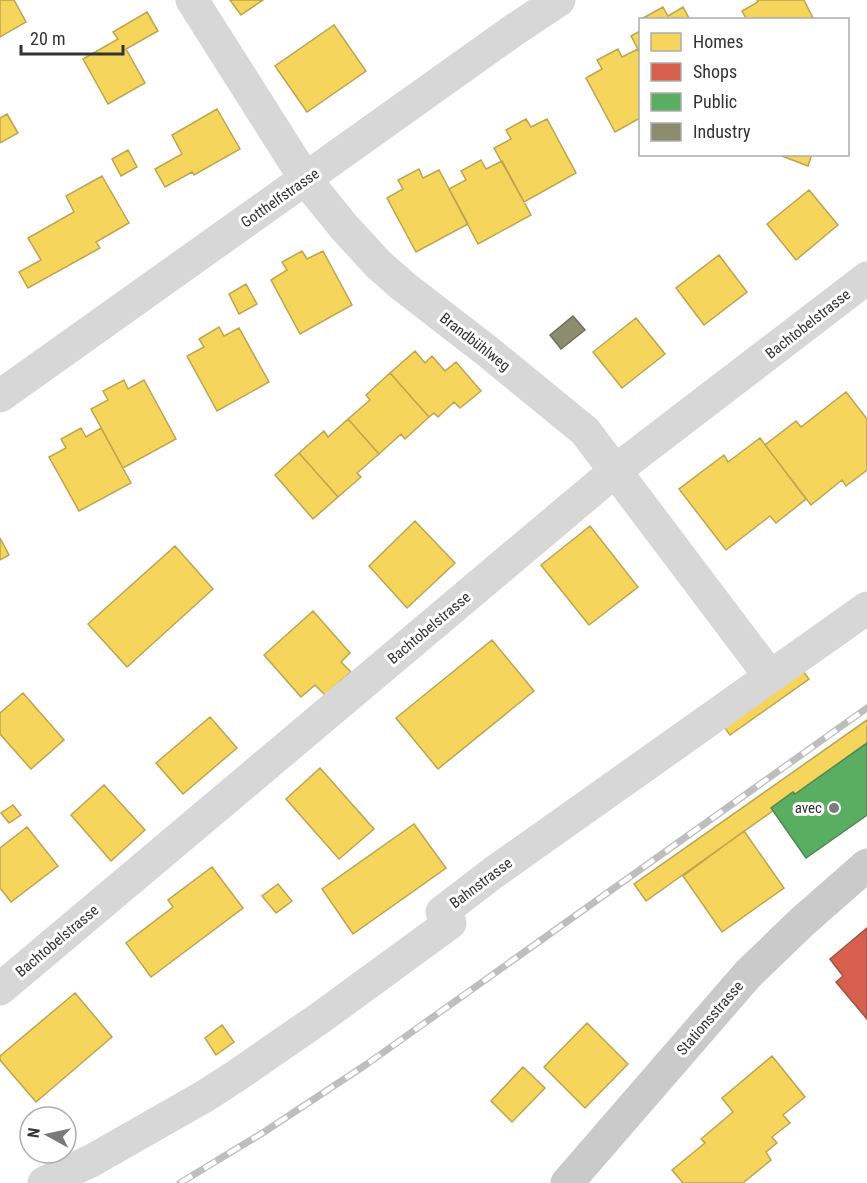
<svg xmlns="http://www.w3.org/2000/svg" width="867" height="1183" font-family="'Roboto Condensed',sans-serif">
	<rect width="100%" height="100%" fill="#fff"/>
	<!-- homes -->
	<path fill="#f6d55c" stroke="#bca450" stroke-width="1.5" d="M0,0H14L26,22L0,37Z
		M230,0H263L241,15Z
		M757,0H804L814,20H747L742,11L758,2Z
		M663,7L668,16L683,7L690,20H643V18Z
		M147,12L158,31L126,49L145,83L108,104L83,59L118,39L113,32Z
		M334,25L366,71L307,112L275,66Z
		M640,31V53L631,36Z
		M618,49L622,57L638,49L640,53V118L615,132L586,78L602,69L597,60Z
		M217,109L240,149L194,175L192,172L165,187L155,169L182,154L172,135Z
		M7,114L18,133L0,143V118Z
		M526,119L531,127L547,119L576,173L524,202L494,148L511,139L506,130Z
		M128,150L137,167L121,176L112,159Z
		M783,154H812L808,166L782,156Z
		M481,160L486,169L502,161L531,215L478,244L449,189L466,180L461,171Z
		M419,169L423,178L439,170L468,224L416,252L387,198L403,189L398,180Z
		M102,176L129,223L96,242L100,248L28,288L19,272L41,260L28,238L74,212L66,196Z
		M809,190L838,225L796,260L767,224Z
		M302,251L307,259L323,251L352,305L300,334L271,280L287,270L282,262Z
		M719,255L747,292L704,325L676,288Z
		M246,284L257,304L239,314L229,294Z
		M636,318L665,354L622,388L593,352Z
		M219,327L224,336L239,328L269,382L217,411L187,356L204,347L199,339Z
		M415,351L425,363L432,356L445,371L456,362L481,391L460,408L454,402L438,417L434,413L429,417L390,373Z
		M390,373L429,417L405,439L401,434L379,454L348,419L370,400L366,395Z
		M124,380L128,389L144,380L176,439L123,468L91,409L108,400L103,391Z
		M846,392L867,419V470L846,486L842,480L811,505L765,445L796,421L801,427Z
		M348,419L379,454L357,473L361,477L338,497L299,453L324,431L328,437Z
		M81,428L86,437L101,428L131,483L79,511L49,457L66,448L61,439Z
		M760,438L806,499L776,523L770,516L726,550L679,489L724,455L728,462Z
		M299,453L338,497L313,519L275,475Z
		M415,521L455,563L407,608L369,566Z
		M590,526L638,587L589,625L541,565Z
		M0,538L9,555L0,560Z
		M175,546L213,589L127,667L88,624Z
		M313,611L350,653L341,662L351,672L325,695L315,685L301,697L264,655Z
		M492,640L534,691L438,769L396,718Z
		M800,667L809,679L730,735L721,723Z
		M23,693L64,740L31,769L0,734V713Z
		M210,717L237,748L183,794L156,763Z
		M867,720V744L646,901L634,884Z
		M320,768L374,829L339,859L286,799Z
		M104,785L145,830L111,861L71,815Z
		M13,805L21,815L9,823L1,813Z
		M414,824L446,868L353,934L322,889Z
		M27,827L58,866L11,902L0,888V848Z
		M744,831L784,888L722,932L683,876Z
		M212,867L243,908L151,977L126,943L173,907L168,900Z
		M278,884L292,901L276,913L262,896Z
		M75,993L112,1037L36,1102L0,1060V1056Z
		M587,1023L628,1064L585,1108L544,1067Z
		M222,1025L234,1042L216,1055L205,1038Z
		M772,1056L805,1097L783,1115L790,1123L772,1137L777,1143L766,1152L771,1160L743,1183H683L672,1170L705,1143L701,1139L733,1112L722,1098Z
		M523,1067L545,1088L512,1122L491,1101Z"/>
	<!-- shops -->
	<path fill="#d6604d" stroke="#a55245" stroke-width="1.5" d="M867,928V1019L836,982L843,976L830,959Z"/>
	<!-- public -->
	<path fill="#5aae61" stroke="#4e8953" stroke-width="1.5" d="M867,743V815L806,858L771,808L793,792L795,794Z"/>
	<!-- industry -->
	<path fill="#8c8c6e" stroke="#71715c" stroke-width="1.5" d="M573,316L585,330L561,349L550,335Z"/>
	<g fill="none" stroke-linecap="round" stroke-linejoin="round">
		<!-- minor -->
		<path stroke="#d7d7d7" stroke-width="33" d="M192,0L306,180L344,227L378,264L403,286L487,351L585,431L770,676
			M0,396L514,30L559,0
			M0,989L615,471L867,278
			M44,1183L91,1161L205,1096L236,1076L320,1018L450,923L442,912L493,873L867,608"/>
		<!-- major -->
		<path stroke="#cacaca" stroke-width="33" d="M567,1183L748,974L802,922L867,865"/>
		<!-- rail casing -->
		<g stroke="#bebebe" stroke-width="7">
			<path id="rail" d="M180,1183L264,1132L367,1064L867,708"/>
		</g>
		<!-- rail -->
		<use href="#rail" stroke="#fff" stroke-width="4.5" stroke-dasharray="14" stroke-linecap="butt"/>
	</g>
	<!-- markers -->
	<circle fill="#7a7a7a" stroke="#fff" stroke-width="2" cx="834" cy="808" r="6"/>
	<g text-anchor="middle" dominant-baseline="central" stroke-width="6" stroke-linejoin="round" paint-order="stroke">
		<!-- street labels -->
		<g font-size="15" fill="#333" stroke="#fff">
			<text transform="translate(280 198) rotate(-35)">Gotthelfstrasse</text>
			<text transform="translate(808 324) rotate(-38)">Bachtobelstrasse</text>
			<text transform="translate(475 342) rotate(38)">Brandbühlweg</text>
			<text transform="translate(429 628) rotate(-40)">Bachtobelstrasse</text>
			<text transform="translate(481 883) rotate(-37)">Bahnstrasse</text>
			<text transform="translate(57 941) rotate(-40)">Bachtobelstrasse</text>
			<text transform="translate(710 1018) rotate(-49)">Stationsstrasse</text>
		</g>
		<!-- poi labels -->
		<g font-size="15" fill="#333" stroke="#fff" text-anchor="end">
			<text x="822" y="808">avec</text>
		</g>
	</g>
	<!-- legend -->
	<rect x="639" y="18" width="210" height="138" fill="#ffffff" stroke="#adadad" stroke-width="1.5"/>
	<rect x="651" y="33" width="30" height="18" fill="#f6d55c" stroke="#adadad" stroke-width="1.5"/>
	<text x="693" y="48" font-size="18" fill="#333333">Homes</text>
	<rect x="651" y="63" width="30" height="18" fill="#d6604d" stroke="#adadad" stroke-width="1.5"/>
	<text x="693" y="78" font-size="18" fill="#333333">Shops</text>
	<rect x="651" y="93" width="30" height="18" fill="#5aae61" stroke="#adadad" stroke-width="1.5"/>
	<text x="693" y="108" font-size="18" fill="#333333">Public</text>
	<rect x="651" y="123" width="30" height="18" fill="#8c8c6e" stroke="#adadad" stroke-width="1.5"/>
	<text x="693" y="138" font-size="18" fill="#333333">Industry</text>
	<!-- north arrow -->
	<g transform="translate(48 1135) rotate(278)"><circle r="28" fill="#ffffff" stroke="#adadad" stroke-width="1.5"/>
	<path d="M0-4.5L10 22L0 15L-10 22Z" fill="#7a7a7a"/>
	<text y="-9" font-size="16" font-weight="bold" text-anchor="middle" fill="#333333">N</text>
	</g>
	<!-- scale -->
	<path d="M21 45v9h102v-9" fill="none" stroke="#333333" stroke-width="3"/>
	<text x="30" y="45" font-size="18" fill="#333333" stroke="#ffffff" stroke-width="4.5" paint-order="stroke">20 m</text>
</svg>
